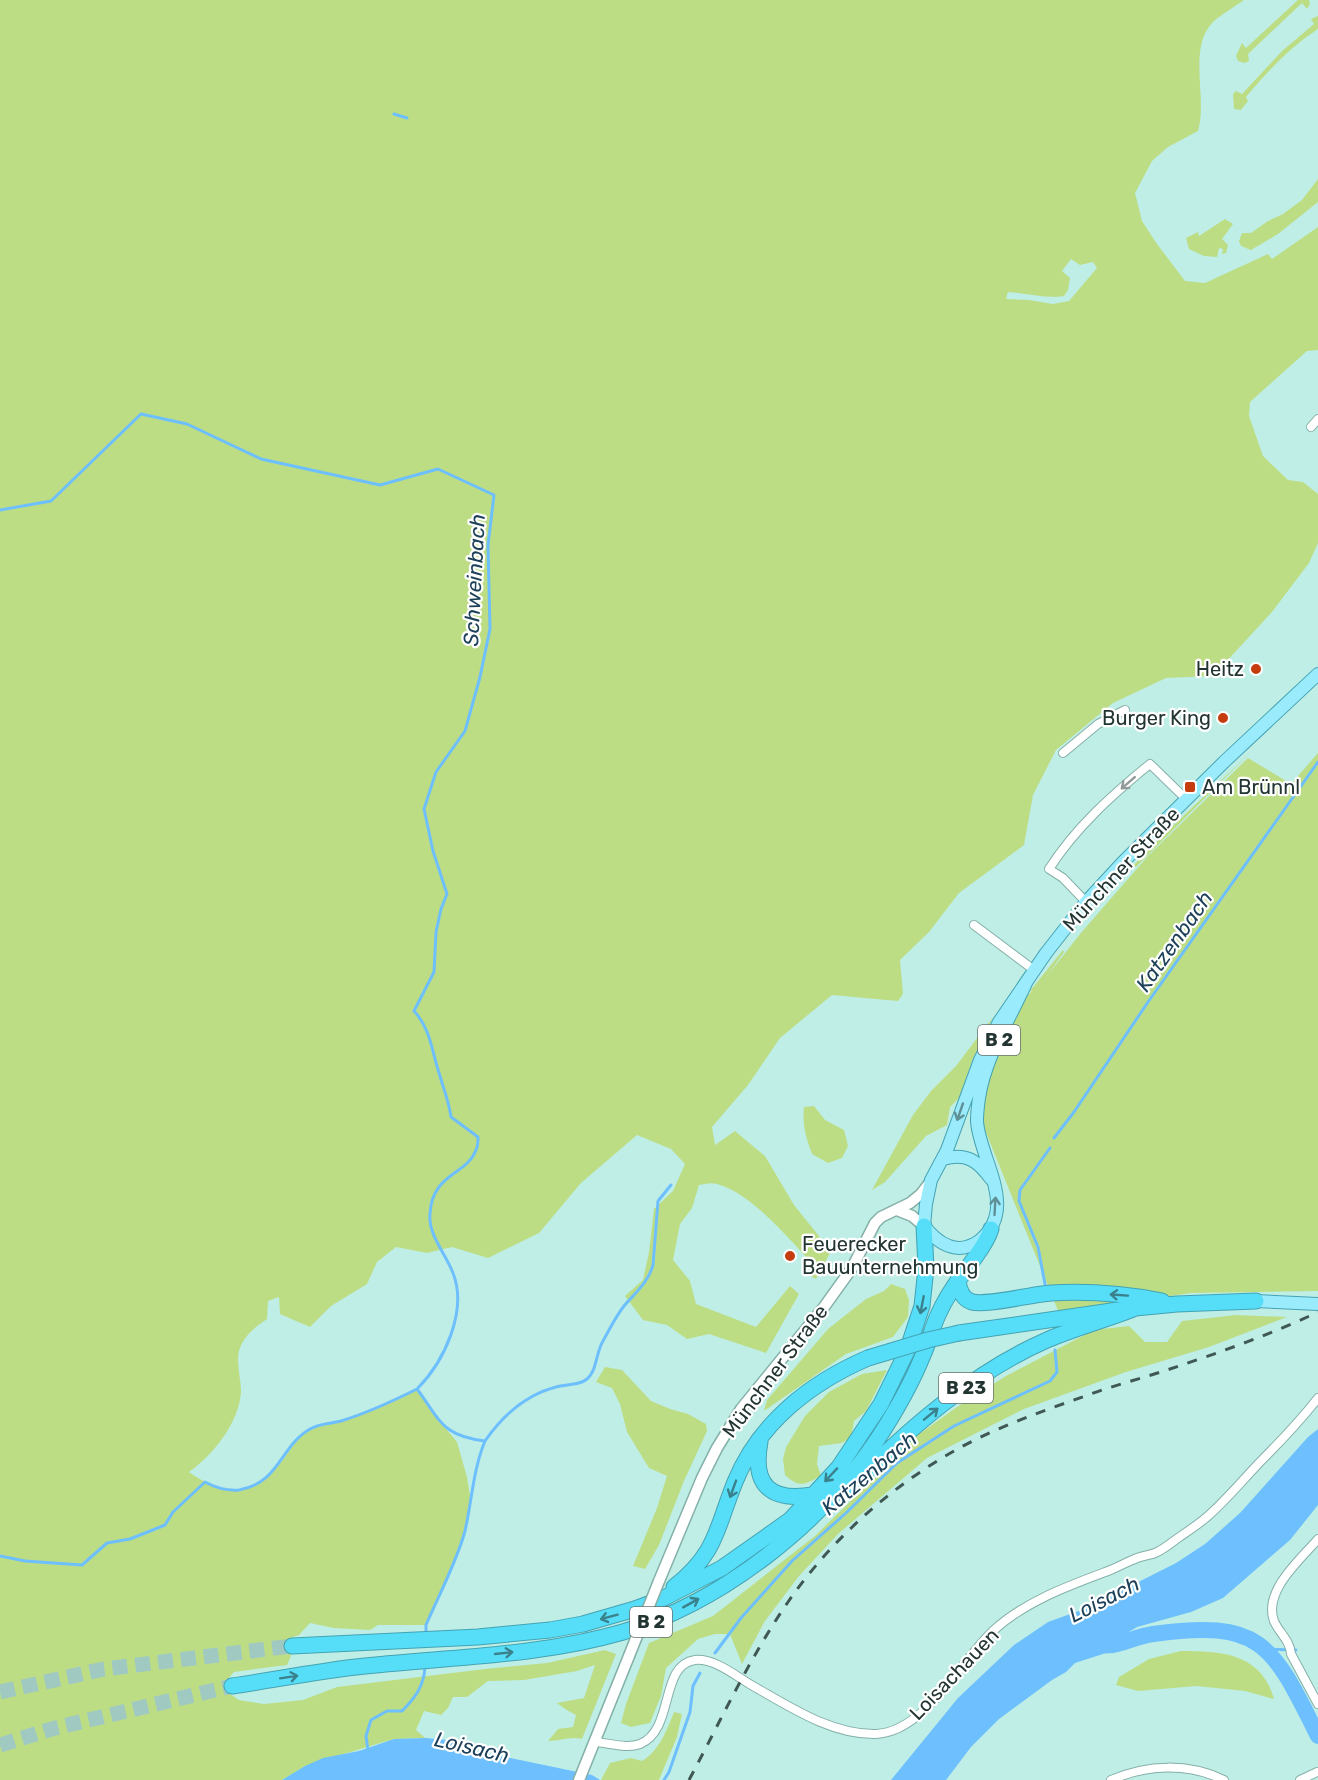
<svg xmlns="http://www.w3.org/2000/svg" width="1318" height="1780" font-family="Rubik,sans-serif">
	<rect width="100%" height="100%" fill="#bfeee6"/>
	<!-- green -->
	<path fill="#bddd85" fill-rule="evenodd" d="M0,0H1244C1234,7 1222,14 1213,22C1187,49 1208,98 1198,131L1168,147L1152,161L1135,193L1142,221L1157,244L1185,281L1205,283L1268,254L1272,259L1318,227V350L1307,351L1250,402L1249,416L1263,456L1288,480L1303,482L1318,494V543L1309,563L1272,612L1213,676L1166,678L1113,703L1056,750L1033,795L1024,845L959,893L929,932L900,960L903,994L898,1001L832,995L780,1038L748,1085L712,1127L715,1145L735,1131L765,1156L794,1205L831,1251L816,1279L809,1275L810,1261C787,1237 751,1193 717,1184C712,1182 705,1184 699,1185L692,1208L680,1224L673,1260L690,1281L696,1304L756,1327L790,1286L799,1294L766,1353L709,1334L687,1339L667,1325L643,1320L625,1296L643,1280L649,1252L654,1209L673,1191L685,1164L671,1149L637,1135L581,1183L539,1233L488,1258L452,1247L427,1253L396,1247L377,1262L367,1284L331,1306L310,1327L280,1314L279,1297L268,1301L267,1319C253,1328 238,1341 238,1359C238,1370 241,1381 241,1392C239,1423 213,1455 189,1472C220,1494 251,1500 277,1467C288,1455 296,1437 310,1429C320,1423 330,1424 341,1421C367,1413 393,1401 417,1389L437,1418L457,1442L467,1477L471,1502L459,1550L426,1625H378L370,1630L334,1628L310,1623L299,1635L287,1639L291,1656L287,1665L234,1672L225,1682L230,1694L239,1700L264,1704L303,1700L337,1687L485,1669L547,1663L605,1650L616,1654L582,1739C570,1736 561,1741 548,1741L558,1729L573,1727L576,1715L565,1709L557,1703L584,1698L595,1665L577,1671L524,1680L488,1681L467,1697H453L448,1708L441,1715L424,1711L416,1730L425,1738L394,1739L380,1743L305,1766L282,1780H0ZM1071,259L1080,265L1093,262L1097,268L1069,301L1053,304L1029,300L1006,299L1008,292C1026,293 1046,299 1064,296L1068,290L1070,278L1062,271Z
		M1298,0H1309L1310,4L1307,9L1302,3L1248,54L1249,61L1245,63L1238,61L1236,56L1242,43L1246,48Z
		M1318,16V29C1290,47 1267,72 1246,97L1248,101L1241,110L1234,109L1233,94L1236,91L1242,94L1282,51L1314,24L1311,19Z
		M1318,179V202L1278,234L1251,250L1241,246L1239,241L1242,233H1251L1268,221L1283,214L1302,200Z
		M1225,219L1233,224L1222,239L1228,245L1226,253L1222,254L1223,249L1219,248L1217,257L1204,256L1189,249L1186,238L1198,232L1199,236Z
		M1250,753L1136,867H1132L1160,838Z
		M1318,753V1291L1191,1293L1135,1301L1063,1323L985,1130C972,1089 1006,1036 1024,999L1032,991H1030L1063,950L1064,952L1047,976L1080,934L1148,856L1248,758L1291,784Z
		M993,1017L972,1061L959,1098L950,1107L947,1125L926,1136L885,1182L872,1190L913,1115L931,1091L956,1066Z
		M814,1106L825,1120L844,1130L848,1146L842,1158L828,1163L812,1154C806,1138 802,1124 804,1107Z
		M891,1284L905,1289L909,1300L908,1317L893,1337L846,1354L764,1411L767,1400L828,1329L866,1299L884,1291Z
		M1236,1315L1287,1317L1209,1347L1126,1372L1024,1409L927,1458L838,1534L799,1576L765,1621L742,1664L730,1634H715L698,1639L666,1668L661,1696L650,1723L631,1727L621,1723L626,1704L649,1643L713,1616L815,1536L918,1435L957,1407L1006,1376L1094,1330L1129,1326L1145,1342H1167L1182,1321Z
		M605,1367L622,1370L651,1401L670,1409L688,1414L706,1424L707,1431L684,1481L659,1545L645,1569L633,1566L657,1508L667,1476L649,1468L627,1432L620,1404L612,1388L596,1382Z
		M887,1370L866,1411L854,1421L851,1437L842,1443L819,1446L817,1464L821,1476C805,1484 800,1489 785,1475L783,1459L786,1447L805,1416L829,1392L862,1374Z
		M1181,1651C1222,1651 1261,1653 1274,1699L1245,1691L1196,1686L1138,1691L1116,1685L1119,1677L1149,1659Z
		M674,1712L682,1714L677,1737L659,1780H601L610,1763L631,1758L642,1761C659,1751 667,1730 674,1712Z"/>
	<!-- water -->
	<path fill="#6dbffd" d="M1318,1429V1505L1290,1540L1223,1598L1191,1612L1137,1627L1117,1639L1103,1654L1075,1663L1066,1672L1052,1680L999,1719L971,1747L946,1780H891L958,1698L1014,1645L1048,1622L1087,1608L1176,1563L1205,1544L1240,1513L1308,1437Z
		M425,1738L448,1740L477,1751L592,1775L600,1780H282L305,1766L323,1758L359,1751L394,1739Z"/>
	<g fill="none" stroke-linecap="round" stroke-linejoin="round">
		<!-- stream -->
		<path stroke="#6dbffd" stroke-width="3" d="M394,114L407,118
			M0,510L51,501L141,414L187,424L261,459L380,485L438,469L494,495L488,545L490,629L480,677L465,731L436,772L424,809L433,851L447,894L441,909L436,932L434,972L414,1011C431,1029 432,1053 440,1076C444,1090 449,1102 451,1117L478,1137C478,1141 478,1146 476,1150C467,1175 432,1173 430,1214C428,1235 446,1254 453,1273C468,1311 444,1362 417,1389
			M1054,1138L1074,1112L1148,1002L1318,762
			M1045,1284L1038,1247L1019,1201L1020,1190L1050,1148
			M485,1441C503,1415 525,1395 556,1387C566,1384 579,1386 587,1379C597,1371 596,1352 603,1341C609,1330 616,1316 624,1306C635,1293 648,1283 653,1265L658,1201L671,1185
			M0,1556L25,1561L82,1565L107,1543L130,1539L165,1525L173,1512L205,1482C216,1488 226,1491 239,1490C280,1483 280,1446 310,1429C320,1423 330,1424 341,1421C367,1413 393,1401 417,1389C441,1421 441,1435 485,1441C473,1470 472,1500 465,1531C457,1561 439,1595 426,1625V1633
			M1266,1649L1296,1650
			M715,1653L741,1618L792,1561L846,1513L897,1463L954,1426L1050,1381L1057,1372L1055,1350
			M368,1750L366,1736L371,1720L387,1711H402C415,1698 424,1686 425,1667
			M664,1780L669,1772L690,1712L693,1686L700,1673"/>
		<!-- river -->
		<path stroke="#6dbffd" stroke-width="16" d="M1090,1645C1097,1645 1106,1646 1113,1645C1126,1642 1139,1636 1153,1634C1262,1619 1272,1644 1318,1736"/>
		<!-- highway-tunnel -->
		<path stroke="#a0c9c2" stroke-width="15" stroke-dasharray="15 8" stroke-linecap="butt" d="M0,1692L104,1669L292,1646
			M0,1745L55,1728L232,1686"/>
		<!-- street casing -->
		<g stroke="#84b0a9" stroke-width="10">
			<path id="street" d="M1311,427L1318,419
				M1063,753L1098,724L1125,710
				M1086,902L1063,878L1049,869C1076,827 1112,795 1150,764L1186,799
				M974,925L1034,970
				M1318,1539C1300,1560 1263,1591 1274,1621C1279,1633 1290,1640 1291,1654L1318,1704
				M595,1742C609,1743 627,1749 640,1744C675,1730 659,1665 695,1660C715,1658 737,1677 753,1686C790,1707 832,1735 876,1734C925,1732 961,1660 994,1630C1026,1601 1068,1586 1108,1571C1118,1567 1127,1562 1137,1558C1143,1556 1150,1555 1155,1553C1163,1550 1171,1543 1178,1538C1188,1531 1199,1524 1208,1516C1226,1500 1242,1481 1259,1463C1280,1442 1300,1421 1318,1398
				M1111,1780C1148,1764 1188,1763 1224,1780
				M1300,1780L1317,1772"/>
		</g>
		<!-- secondary casing -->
		<g stroke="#84b0a9" stroke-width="13">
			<path id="secondary" d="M897,1210L912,1216L924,1226
				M659,1581L702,1478L717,1448L741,1409L824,1307L852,1268L875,1223L881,1217L910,1203L921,1194L931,1181
				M579,1780L629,1656"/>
		</g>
		<!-- primary casing -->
		<g stroke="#44a3b3" stroke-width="14">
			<path id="primary" d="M1026,983C1009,1020 985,1058 979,1098C978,1105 977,1114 977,1121C979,1158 1020,1209 979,1241C970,1247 959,1250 949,1246C938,1242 931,1234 924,1226L926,1204L931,1180L947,1150L980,1060L999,1022L1046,953L1086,902L1123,862L1224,762L1318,674
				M943,1159C966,1152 978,1161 991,1179
				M1256,1301L1318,1304"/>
		</g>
		<!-- highway casing -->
		<g stroke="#44a3b3" stroke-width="17">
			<path id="highway" d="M958,1280C959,1290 962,1299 972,1302C986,1306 1033,1294 1051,1293C1088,1291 1126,1294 1162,1301
				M959,1333L1125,1309L1177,1304L1256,1301
				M760,1442C752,1485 770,1502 813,1495
				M850,1488C907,1430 972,1373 1047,1340C1075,1328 1105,1320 1133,1309
				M674,1587C717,1553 716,1529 735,1482C759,1423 810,1383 868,1358
				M292,1646L478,1637L550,1630L583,1624L635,1609L664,1598L722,1568L790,1520L839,1467L881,1404L907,1351L922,1306L926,1268L924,1226
				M232,1686C273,1680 314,1672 356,1667C444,1657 537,1657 623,1632C722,1602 820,1525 877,1440C894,1414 911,1385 923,1355C929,1342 932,1328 938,1315C946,1297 957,1281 969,1266C977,1254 987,1243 991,1229"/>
		</g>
		<!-- street -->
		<use href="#street" stroke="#fff" stroke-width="8"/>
		<!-- secondary -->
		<use href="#secondary" stroke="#fff" stroke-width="10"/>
		<!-- primary -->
		<use href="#primary" stroke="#9aebfb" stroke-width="12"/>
		<!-- highway -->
		<use href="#highway" stroke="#56def9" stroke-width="15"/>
		<!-- rail -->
		<path stroke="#405854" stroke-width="3" stroke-dasharray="10 10" stroke-linecap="butt" d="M689,1780C721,1720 750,1657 788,1602C831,1540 889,1488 954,1451C996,1427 1043,1411 1088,1395C1115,1385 1143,1378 1170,1369C1218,1353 1272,1334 1318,1312"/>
		<!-- secondary-bridge casing -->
		<g stroke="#84b0a9" stroke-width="13" stroke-linecap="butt">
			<path id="secondary-bridge" d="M629,1656L659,1581"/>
		</g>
		<!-- highway-bridge casing -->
		<g stroke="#44a3b3" stroke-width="17" stroke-linecap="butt">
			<path id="highway-bridge" d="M868,1358L928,1340L959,1333"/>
		</g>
		<!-- secondary-bridge -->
		<use href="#secondary-bridge" stroke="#fff" stroke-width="10"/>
		<!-- highway-bridge -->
		<use href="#highway-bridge" stroke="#56def9" stroke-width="15"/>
	</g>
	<!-- one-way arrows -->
	<defs><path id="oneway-shaft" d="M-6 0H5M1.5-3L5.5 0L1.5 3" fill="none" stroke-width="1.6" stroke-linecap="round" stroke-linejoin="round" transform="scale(1.5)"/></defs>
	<use stroke="#919a98" href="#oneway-shaft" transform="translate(1128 783) rotate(139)"/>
	<g stroke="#5e9096">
		<use href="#oneway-shaft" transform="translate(960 1112) rotate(109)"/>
		<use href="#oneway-shaft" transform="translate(995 1206) rotate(-87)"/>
	</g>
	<g stroke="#3a818c">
		<use href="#oneway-shaft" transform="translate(1119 1295) rotate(-176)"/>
		<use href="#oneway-shaft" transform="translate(922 1305) rotate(101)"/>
		<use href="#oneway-shaft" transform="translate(931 1414) rotate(-39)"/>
		<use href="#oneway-shaft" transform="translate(831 1475) rotate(133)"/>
		<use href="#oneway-shaft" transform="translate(733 1489) rotate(110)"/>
		<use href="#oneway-shaft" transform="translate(691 1603) rotate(-29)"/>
		<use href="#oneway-shaft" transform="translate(609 1617) rotate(165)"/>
		<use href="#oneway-shaft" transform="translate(504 1653) rotate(-6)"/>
		<use href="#oneway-shaft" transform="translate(289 1677) rotate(-9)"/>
	</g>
	<!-- markers -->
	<g fill="#c53d0e" stroke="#fff" stroke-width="2">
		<circle cx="1256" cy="669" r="6"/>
		<circle cx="1223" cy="718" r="6"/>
		<rect x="1184" y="781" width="12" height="12" rx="3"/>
		<circle cx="790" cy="1256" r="6"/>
	</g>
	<g text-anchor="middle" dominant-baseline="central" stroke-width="4.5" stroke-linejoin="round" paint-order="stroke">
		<!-- shield labels -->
		<g fill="#fff" stroke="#657270" stroke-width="1.5">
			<rect x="978" y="1025" width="42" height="30" rx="4.5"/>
			<rect x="939" y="1373" width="54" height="30" rx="4.5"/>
			<rect x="630" y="1607" width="42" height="30" rx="4.5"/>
		</g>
		<g font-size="18" font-weight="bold" fill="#233532">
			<text x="999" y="1040">B 2</text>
			<text x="966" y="1388">B 23</text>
			<text x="651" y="1622">B 2</text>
		</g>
		<!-- poi labels -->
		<g font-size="20" fill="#233532" stroke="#fff" text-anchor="end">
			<text x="1244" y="669">Heitz</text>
			<text x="1211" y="718">Burger King</text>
			<text x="1202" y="787" text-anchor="start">Am Brünnl</text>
			<text x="802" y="1244" text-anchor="start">Feuerecker<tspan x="802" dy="23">Bauunternehmung</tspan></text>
		</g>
		<!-- street labels -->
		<g font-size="20" fill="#233532" stroke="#fff">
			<text transform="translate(1121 869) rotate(-47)">Münchner Straße</text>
			<text transform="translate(775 1371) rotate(-53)">Münchner Straße</text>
			<text transform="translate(954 1674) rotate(-46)">Loisachauen</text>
		</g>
		<!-- water labels -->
		<g font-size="21" font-style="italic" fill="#1e415a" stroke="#fff">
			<text transform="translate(474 580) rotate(-87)">Schweinbach</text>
			<text transform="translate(1174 941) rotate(-55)">Katzenbach</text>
			<text transform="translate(869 1473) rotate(-40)">Katzenbach</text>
			<text transform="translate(1104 1599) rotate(-27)">Loisach</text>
			<text transform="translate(472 1747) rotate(13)">Loisach</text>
		</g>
	</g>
</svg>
